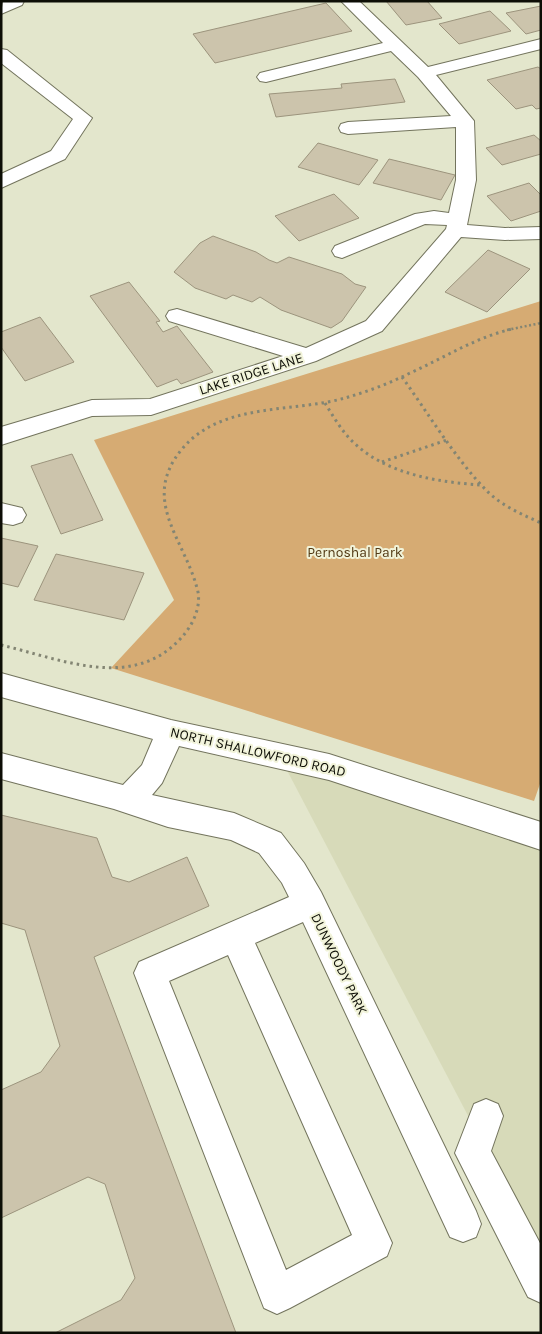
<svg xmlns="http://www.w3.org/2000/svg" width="542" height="1334" font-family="Karla,sans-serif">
	<rect width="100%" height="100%" fill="#e3e6cc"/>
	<!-- built -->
	<path fill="#d7dab9" d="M280,757L541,840V1255Z"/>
	<!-- green -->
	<path fill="#d6ab73" d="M541,301V781L534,801L111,668L174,600L94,440Z"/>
	<!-- building -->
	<path fill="#ccc4ac" stroke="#9c947d" d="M386,1H427L442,18L406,25Z
		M326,3L352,31L215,63L193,34Z
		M541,6V30L526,34L506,13Z
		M490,11L511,31L459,44L439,24Z
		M538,67L541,69V108L536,109L532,105L516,109L487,80Z
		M395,79L405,102L276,117L269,94L342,88L341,84Z
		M534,135L541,141V154L502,165L486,148Z
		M318,143L378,160L359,185L298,167Z
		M389,159L455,175L441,200L373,183Z
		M529,183L541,195V211L511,221L487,196Z
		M334,194L359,218L299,241L275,216Z
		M213,236L256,252L269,260L277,263L289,257L342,274L355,284L366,287L342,321L331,328L281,310L260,297L252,302L233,295L226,299L195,288L174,272L200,243Z
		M488,250L530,269L487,312L445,292Z
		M129,282L160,321L156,322L163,332L177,326L213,372L181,384L177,379L157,387L90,296Z
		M40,317L74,362L25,381L1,347V332Z
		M72,454L103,520L61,534L31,466Z
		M1,538L38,546L18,587L1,583Z
		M56,554L144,573L124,620L34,600Z
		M1,815L97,838L112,877L129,882L187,857L209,906L94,957L236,1333H55L121,1300L135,1278L105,1184L88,1177L1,1218V1090L41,1072L60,1046L25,930L1,923Z"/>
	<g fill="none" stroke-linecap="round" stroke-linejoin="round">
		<!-- minor casing -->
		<g stroke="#73745d" stroke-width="2">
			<path id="minor" d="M3,1H24L22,5L1,14Z
				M341,1H359L428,67L541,39V49L436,75L474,121L476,180L467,225L505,228L541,227V239L505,240L461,237L382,331L316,361L151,415L92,416L1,445V427L92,400L150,399L283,356L169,321L166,316L169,311L177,309L306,348L366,321L446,229L447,225L425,224L342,258L335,256L332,251L335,246L415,214L434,211L449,213L456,180V127L348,134L341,132L339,128L341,124L348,122L451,116L418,77L391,51L266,82L260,81L257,77L260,73L383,43Z
				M1,49L7,50L92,118L65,159L1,188V174L51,151L73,119L1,63Z
				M1,503L22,508L26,515L22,522L13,525L1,523Z
				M1,673L171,720L329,754L541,822V850L329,780L179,746L162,783L152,795L234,813L281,833L304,863L321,892L476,1211L481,1224L476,1237L463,1242L450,1237L303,922L255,943L392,1243L387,1256L290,1308L277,1314L264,1308L134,973L139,962L289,897L282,883L259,853L231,840L168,827L114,809L1,779V753L123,785L142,765L153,739L1,697ZM228,955L352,1235L286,1270L169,981Z
				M486,1099L498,1104L503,1116L491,1151L541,1245V1303L528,1297L455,1153L474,1104Z"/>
		</g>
		<!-- path-far1 -->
		<path stroke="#838573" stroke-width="2.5" stroke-dasharray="2 2.5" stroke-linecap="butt" d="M507,330L541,323"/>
		<!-- path -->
		<path stroke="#838573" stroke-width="3" stroke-dasharray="2.5 4" stroke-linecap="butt" d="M402,377C428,413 455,458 485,489C500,505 521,514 541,523
			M325,403C333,416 341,430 352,441C385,474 437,482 481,485
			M382,462L447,440
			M1,645C61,659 133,692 182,637C192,626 201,608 198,592C186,540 139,501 182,449C221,402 292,413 345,398C366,392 388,384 408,374C444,358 474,338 512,329"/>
		<!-- minor -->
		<use href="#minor" fill="#fff" fill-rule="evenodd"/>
	</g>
	<g text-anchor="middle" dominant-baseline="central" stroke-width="4" stroke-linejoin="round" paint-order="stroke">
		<!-- street labels -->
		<g font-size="14" fill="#0d0e06" stroke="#f1f3d9">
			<text transform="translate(251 374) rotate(-18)">LAKE RIDGE LANE</text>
			<text transform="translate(258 752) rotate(13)">NORTH SHALLOWFORD ROAD</text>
			<text transform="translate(339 964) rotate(64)">DUNWOODY PARK</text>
		</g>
		<!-- park labels -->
		<g font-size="14" fill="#523914" stroke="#f1f3d9">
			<text x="355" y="552">Pernoshal Park</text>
		</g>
	</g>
	<!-- border -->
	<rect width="542" height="1334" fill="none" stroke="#0d0e06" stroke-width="5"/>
</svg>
